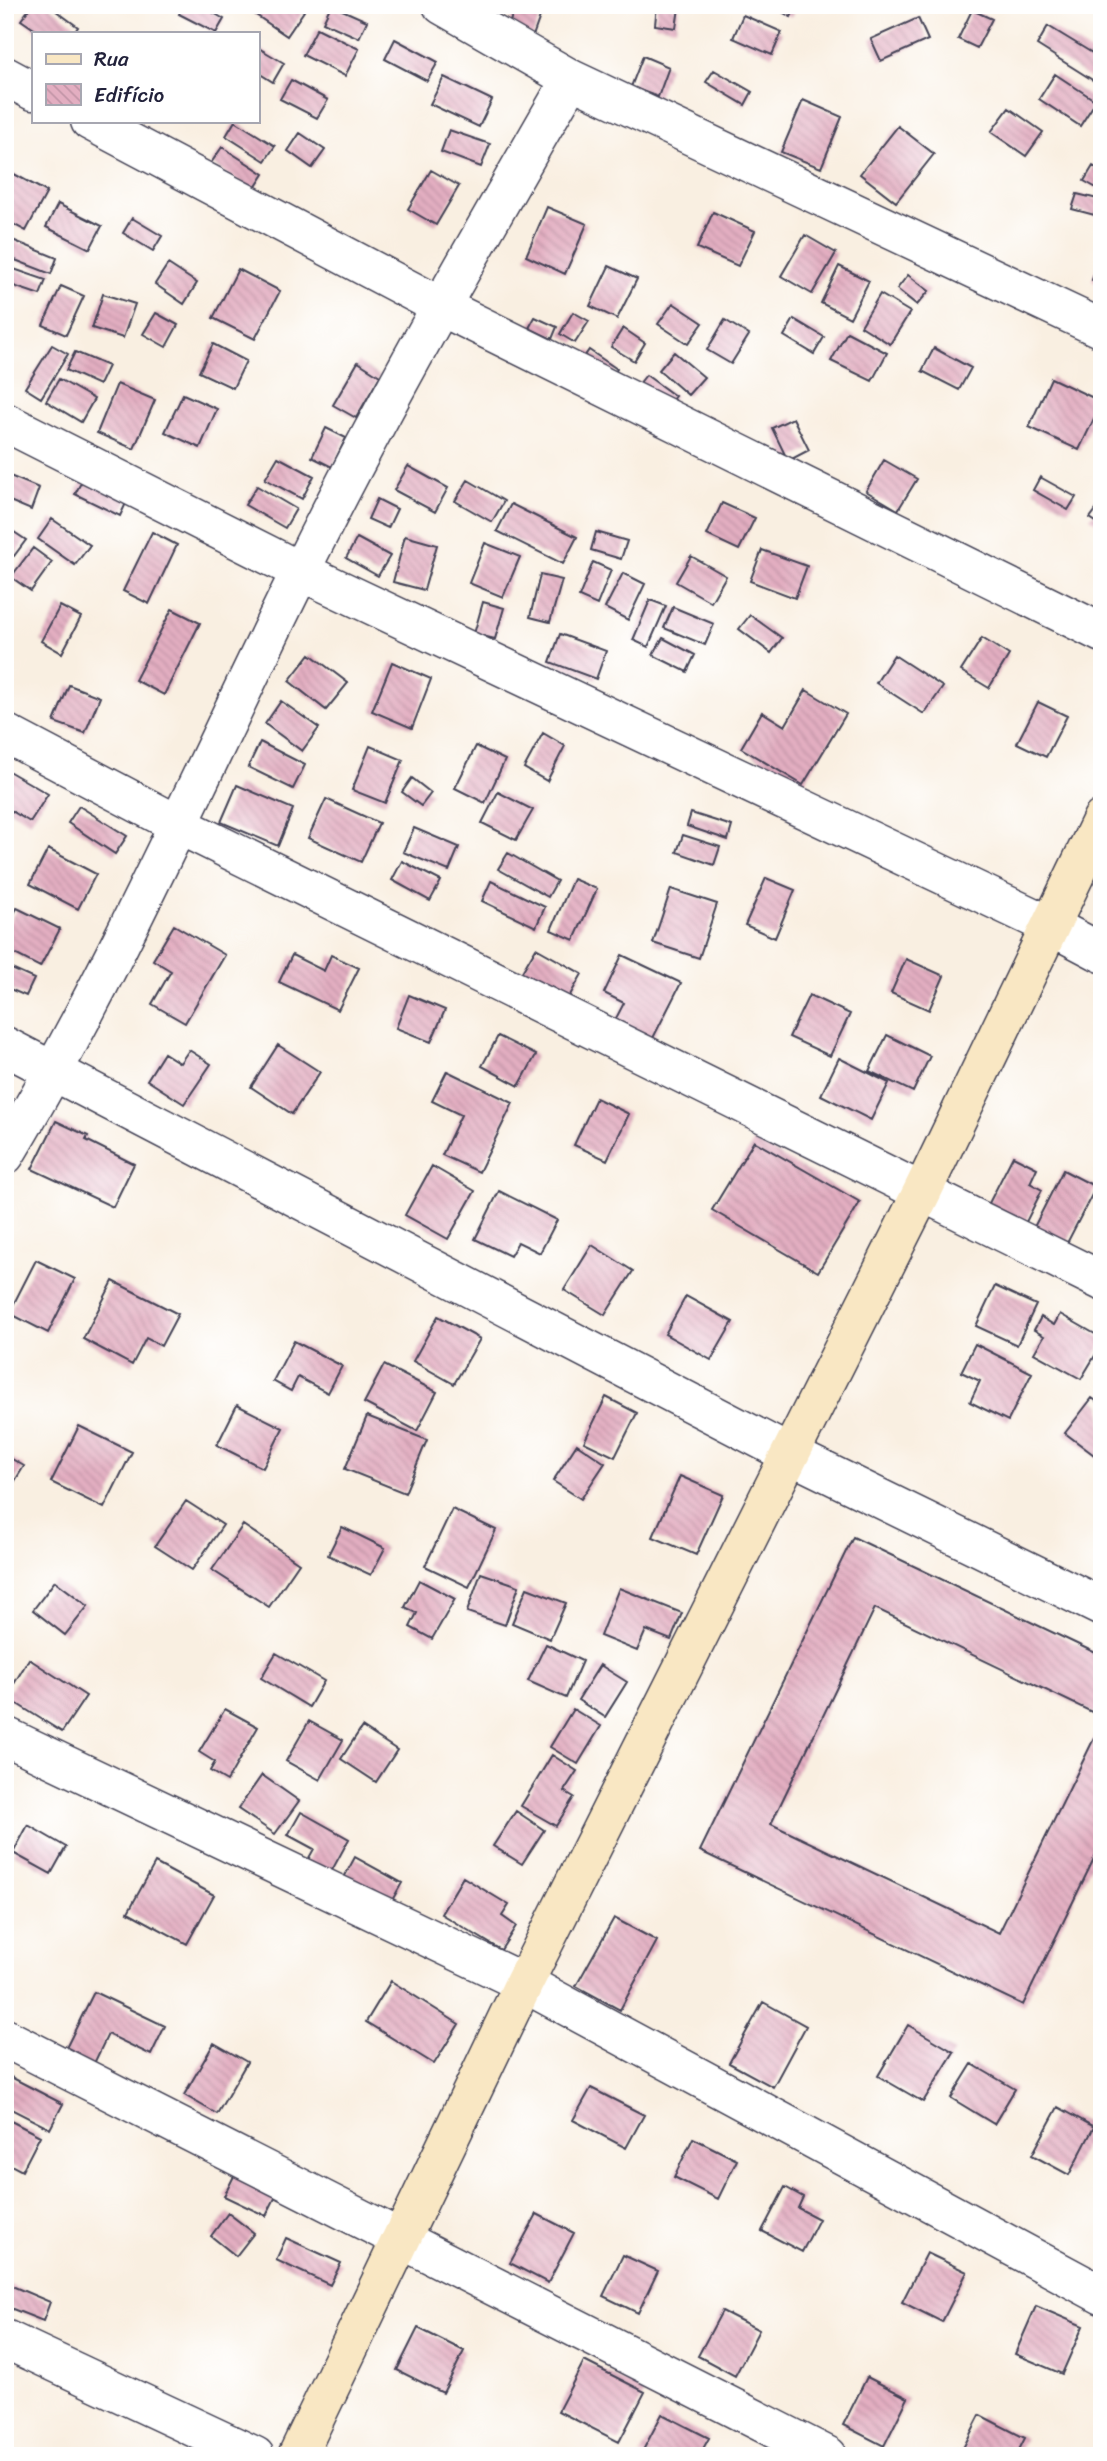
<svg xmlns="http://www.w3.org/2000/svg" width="1107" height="2461" font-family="Sriracha,sans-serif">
	<defs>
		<pattern id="building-back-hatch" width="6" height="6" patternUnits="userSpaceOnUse" patternTransform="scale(1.75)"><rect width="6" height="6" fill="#e3aec1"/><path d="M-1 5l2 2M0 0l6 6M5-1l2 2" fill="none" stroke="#c295a7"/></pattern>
	</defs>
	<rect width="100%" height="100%" fill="#fff"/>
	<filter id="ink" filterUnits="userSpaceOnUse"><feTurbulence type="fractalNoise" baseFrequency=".0143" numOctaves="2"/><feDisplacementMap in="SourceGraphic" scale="14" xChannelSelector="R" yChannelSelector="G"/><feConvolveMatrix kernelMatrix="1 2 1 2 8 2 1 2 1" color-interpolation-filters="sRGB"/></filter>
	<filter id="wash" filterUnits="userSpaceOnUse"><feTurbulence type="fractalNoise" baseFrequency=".00686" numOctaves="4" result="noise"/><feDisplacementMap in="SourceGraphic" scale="28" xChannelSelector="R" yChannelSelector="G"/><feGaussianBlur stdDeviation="1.57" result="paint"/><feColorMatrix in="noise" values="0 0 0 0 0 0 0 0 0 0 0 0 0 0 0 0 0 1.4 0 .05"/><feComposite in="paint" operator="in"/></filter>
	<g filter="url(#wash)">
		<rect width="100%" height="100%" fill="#f9efe1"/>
		<g id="blocks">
			<!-- building -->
			<path fill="url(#building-back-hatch)" d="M32,5H48L78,27L74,33H40L21,20Z
				M184,5H200L224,19L216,33L179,14Z
				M259,5H296L304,11L287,36L253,13Z
				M331,5L367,21L359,38L323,22Z
				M516,5H544L533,36L508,27Z
				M657,5L679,8L676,28L655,25Z
				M770,5H797L791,17Z
				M972,10L992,19L977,48L958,39Z
				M743,15L782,32L772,55L733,38Z
				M918,18L928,40L881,61L871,39Z
				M1048,26L1102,59V86L1037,45Z
				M317,28L359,49L345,76L303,55Z
				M395,39L438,62L427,81L385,59Z
				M257,47L284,63L273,82L257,72Z
				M643,56L669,67L658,97L631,87Z
				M714,70L752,92L745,105L706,82Z
				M1055,74L1096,101L1080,126L1039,99Z
				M444,77L492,100L479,127L430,104Z
				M291,80L328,100L317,118L280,99Z
				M803,100L842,117L821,168L781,152Z
				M1009,108L1043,132L1026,156L991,132Z
				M235,121L275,146L265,161L226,136Z
				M898,126L934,154L896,202L860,174Z
				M449,130L490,144L481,167L441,152Z
				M300,133L325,150L312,168L288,151Z
				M222,147L264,174L253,191L211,163Z
				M1093,166L1102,171V191L1084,181Z
				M5,169L47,192L26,231L5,220Z
				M431,170L459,186L436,225L408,209Z
				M1077,194L1102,200V217L1072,209Z
				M58,204L102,226L90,249L46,227Z
				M547,207L587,224L565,274L526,256Z
				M713,212L755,231L738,266L697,248Z
				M132,218L162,236L153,251L123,233Z
				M805,235L836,253L812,294L781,276Z
				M5,237L57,258L51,274L5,256Z
				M1101,255H1102V284L1092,280Z
				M168,264L197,283L184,304L155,284Z
				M5,266L46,280L40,295L5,283Z
				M609,266L637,279L617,319L590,306Z
				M839,266L869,281L850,318L821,303Z
				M238,269L280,291L255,339L213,318Z
				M908,275L929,291L917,305L897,289Z
				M61,286L84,296L66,335L43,325Z
				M103,294L135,304L123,338L92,328Z
				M880,294L910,312L890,344L861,326Z
				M673,303L703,323L688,344L658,324Z
				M573,312L589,321L575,343L560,334Z
				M156,313L178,325L166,347L143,334Z
				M535,317L557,327L552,339L529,328Z
				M794,319L824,337L814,354L784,336Z
				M725,320L749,335L731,364L707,350Z
				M623,328L645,343L634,361L611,347Z
				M847,332L887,353L872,381L831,361Z
				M213,344L246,361L233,388L199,372Z
				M52,345L68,354L41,398L25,388Z
				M934,348L971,368L959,390L922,371Z
				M589,350L617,369L607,383L579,364Z
				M75,352L108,366L99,385L66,370Z
				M674,352L704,377L688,395L659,370Z
				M358,362L380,376L356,418L333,405Z
				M646,375L675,396L665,409L635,389Z
				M1051,378L1102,402L1079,450L1029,427Z
				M59,379L94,399L81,422L46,401Z
				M117,384L155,400L134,449L97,433Z
				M183,394L217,409L200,448L165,432Z
				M793,418L809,450L788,461L772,428Z
				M326,428L346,438L332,467L312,457Z
				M278,457L314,476L302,499L265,479Z
				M884,460L917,479L898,510L866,491Z
				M408,466L448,488L435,512L394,490Z
				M5,474L39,488L31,510L5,499Z
				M84,477L128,499L120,516L75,494Z
				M1040,477L1076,497L1068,510L1033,490Z
				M468,480L504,501L492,522L455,501Z
				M257,486L296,509L285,528L245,505Z
				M377,499L397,509L388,528L368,519Z
				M1102,502V526L1090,518Z
				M722,503L755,518L739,550L707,535Z
				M511,504L577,537L563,564L497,531Z
				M52,519L90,545L75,565L38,539Z
				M5,526L26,540L14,556L5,551Z
				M152,532L177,545L149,604L123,591Z
				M596,532L627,541L621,559L591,550Z
				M405,536L437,545L424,590L393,582Z
				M357,538L390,556L378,576L346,558Z
				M485,543L520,557L503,597L469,583Z
				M33,548L52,562L31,591L11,577Z
				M762,550L807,566L795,598L750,581Z
				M691,556L726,576L711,602L676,582Z
				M593,562L611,570L597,605L579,597Z
				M623,573L645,584L628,620L605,608Z
				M540,575L562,580L550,622L530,617Z
				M650,600L666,606L648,647L633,640Z
				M483,602L504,608L495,639L474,634Z
				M60,606L81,617L62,653L41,641Z
				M673,607L714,624L705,645L664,628Z
				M172,609L200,623L164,695L135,680Z
				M750,615L782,638L771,653L739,629Z
				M560,634L606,651L596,679L550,662Z
				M663,638L695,655L687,672L653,655Z
				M982,638L1009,655L989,688L961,671Z
				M310,654L348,683L326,710L289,681Z
				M894,655L943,687L924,714L876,683Z
				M392,662L431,679L412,728L372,711Z
				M69,685L100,697L85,733L54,722Z
				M806,690L846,714L803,785L741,748L762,712L785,726Z
				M281,701L319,728L302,751L265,724Z
				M1038,702L1067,716L1046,757L1017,743Z
				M543,733L565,746L547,781L524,768Z
				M260,742L305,765L293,789L248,767Z
				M370,746L403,760L385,803L352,790Z
				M476,746L505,760L485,803L455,788Z
				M5,769L48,794L30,822L5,807Z
				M412,778L431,793L421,806L402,792Z
				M237,785L293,809L278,846L221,822Z
				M498,792L533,810L516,840L482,823Z
				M326,799L379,823L361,862L308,838Z
				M79,806L127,836L115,854L68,823Z
				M691,813L732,826L728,840L687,826Z
				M414,828L459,847L449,871L403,852Z
				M683,835L720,847L714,865L677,852Z
				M48,849L96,874L78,909L30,884Z
				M508,853L557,881L548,897L498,869Z
				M402,861L441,881L430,901L392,880Z
				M766,878L795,890L775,938L745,925Z
				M573,879L597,889L574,940L551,930Z
				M491,881L545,907L536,927L482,901Z
				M671,889L717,904L699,958L653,943Z
				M17,908L60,929L40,967L5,949V930Z
				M174,925L225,955L185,1023L152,1004L171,971L153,960Z
				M536,948L582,974L565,1004L519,977Z
				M292,955L324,971L331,955L359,968L338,1010L279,982Z
				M622,955L681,983L650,1044L612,1026L624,1003L604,993Z
				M906,959L944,976L929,1010L891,993Z
				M5,966L34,979L26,996L10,989L5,998Z
				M409,995L445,1010L431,1042L396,1028Z
				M809,995L850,1014L830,1056L789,1037Z
				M887,1035L930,1056L913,1092L869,1071Z
				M498,1036L536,1055L519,1086L482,1066Z
				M278,1045L320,1072L292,1114L251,1087Z
				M189,1050L211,1064L184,1104L147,1080L164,1053L180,1063Z
				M839,1058L889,1083L871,1120L821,1095Z
				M447,1071L513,1103L479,1172L442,1155L461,1115L432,1101Z
				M596,1098L629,1114L607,1160L574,1145Z
				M56,1121L88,1136L86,1140L134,1164L113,1207L32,1169Z
				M754,1141L860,1202L818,1272L712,1210Z
				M1013,1156L1037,1168L1030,1183L1042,1190L1024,1226L987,1207Z
				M432,1166L475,1191L448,1239L405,1215Z
				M1063,1170L1096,1187L1064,1249L1031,1233Z
				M499,1191L557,1220L540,1253L518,1242L510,1256L475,1239Z
				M592,1245L633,1271L605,1315L564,1290Z
				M36,1260L75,1279L48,1333L9,1313Z
				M113,1281L178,1314L161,1346L146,1338L132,1365L83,1339Z
				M995,1286L1036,1305L1017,1345L976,1326Z
				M686,1296L733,1322L711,1360L665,1334Z
				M1060,1314L1102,1338V1344L1081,1379L1034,1353L1044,1336L1034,1330L1041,1317L1054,1325Z
				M438,1316L480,1339L454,1384L413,1361Z
				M294,1341L342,1366L328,1393L298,1377L291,1391L273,1381Z
				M975,1344L1032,1373L1008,1421L970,1402L980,1381L961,1372Z
				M384,1365L437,1392L417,1431L364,1403Z
				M606,1397L637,1413L615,1457L584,1442Z
				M1092,1398L1102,1405V1461L1065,1433Z
				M237,1405L283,1428L263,1468L217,1445Z
				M367,1416L427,1440L405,1493L345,1469Z
				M79,1426L132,1452L104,1508L51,1482Z
				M577,1444L605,1463L581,1499L553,1481Z
				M5,1455L24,1466L5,1497Z
				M680,1476L723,1495L696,1555L653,1537Z
				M186,1501L223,1525L192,1570L155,1546Z
				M452,1509L496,1530L469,1587L425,1566Z
				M243,1525L299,1563L269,1607L212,1570Z
				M342,1527L385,1548L371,1575L328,1555Z
				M853,1537L1102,1656V1717L875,1608L771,1824L999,1933L1102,1722V1842L1023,2005L700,1851Z
				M481,1573L519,1586L505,1625L467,1612Z
				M419,1580L455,1599L432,1639L410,1627L417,1613L405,1607Z
				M55,1581L88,1606L65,1635L33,1610Z
				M527,1588L566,1603L550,1639L512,1623Z
				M619,1588L682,1613L671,1640L646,1630L637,1651L600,1636Z
				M546,1644L582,1661L566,1698L528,1681Z
				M276,1653L324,1681L309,1707L261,1678Z
				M29,1659L86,1696L62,1732L6,1697Z
				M600,1665L627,1682L605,1717L578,1700Z
				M225,1709L258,1727L227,1781L210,1771L215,1762L199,1752Z
				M573,1709L601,1726L578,1764L550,1747Z
				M309,1721L343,1740L320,1780L286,1761Z
				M362,1727L397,1750L376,1782L341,1759Z
				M552,1755L577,1771L564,1791L574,1797L556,1826L521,1806Z
				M262,1775L299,1801L275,1834L238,1809Z
				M516,1811L544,1830L522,1864L493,1846Z
				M301,1812L349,1839L324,1885L301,1872L314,1849L288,1835Z
				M28,1825L66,1847L51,1874L13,1853Z
				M355,1857L402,1883L387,1909L340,1885Z
				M155,1863L214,1895L187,1944L128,1912Z
				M463,1877L509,1905L502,1916L516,1926L501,1950L441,1914Z
				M614,1918L657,1941L620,2010L576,1986Z
				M391,1981L459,2024L434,2064L366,2022Z
				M94,1992L165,2026L151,2055L108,2034L89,2074L60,2060Z
				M763,2002L806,2026L773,2087L729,2063Z
				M908,2025L954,2052L923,2102L878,2076Z
				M214,2043L247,2062L217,2114L184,2095Z
				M972,2064L1015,2089L994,2124L951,2098Z
				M5,2074L63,2104L50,2129L5,2106Z
				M591,2088L644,2115L626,2148L573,2120Z
				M1058,2107L1094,2127L1069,2175L1032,2155Z
				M5,2118L40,2136L22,2171L5,2162Z
				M693,2138L737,2160L718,2199L674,2177Z
				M235,2174L277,2194L266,2216L224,2196Z
				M785,2187L803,2197L798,2208L819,2219L802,2252L762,2231Z
				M228,2213L254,2233L236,2256L211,2236Z
				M537,2214L574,2233L548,2283L510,2263Z
				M286,2238L341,2263L330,2285L276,2260Z
				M927,2253L967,2272L942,2322L902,2302Z
				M623,2255L658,2271L638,2313L603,2296Z
				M5,2283L50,2302L43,2321L5,2306Z
				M1036,2306L1083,2326L1062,2374L1015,2354Z
				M722,2311L759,2330L735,2376L698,2356Z
				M418,2328L464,2351L443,2393L397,2370Z
				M584,2361L645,2392L619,2442L558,2411Z
				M867,2377L908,2398L884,2446L843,2425Z
				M662,2414L709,2438L699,2456H640Z
				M980,2415L1025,2438L1016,2456H959Z"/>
		</g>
	</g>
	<g filter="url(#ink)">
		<use href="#blocks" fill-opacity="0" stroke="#424154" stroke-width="2"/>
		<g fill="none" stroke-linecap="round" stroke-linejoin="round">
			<!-- street casing -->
			<g stroke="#424154" stroke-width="41">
				<path id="street" d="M442,5L571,79L1102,329
					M5,76L33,91
					M90,121L440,306L1102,633
					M5,422L300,571L1049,925L1102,953
					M5,733L179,825L1102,1281
					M5,1046L789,1454L1102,1607
					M5,1155C117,968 203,767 300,572C383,404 477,242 571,79
					M5,1736L524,1983L1102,2295
					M5,2038L828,2456
					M5,2339L255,2456"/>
			</g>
			<!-- secondary casing -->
			<g stroke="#424154" stroke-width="41">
				<path id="secondary" d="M297,2456L524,1983L922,1192L1102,819"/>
			</g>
			<!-- street -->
			<use href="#street" stroke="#fff" stroke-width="38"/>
			<!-- secondary -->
			<use href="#secondary" stroke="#f9e7c3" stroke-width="38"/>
		</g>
	</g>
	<!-- margin -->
	<rect width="1107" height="2461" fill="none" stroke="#fff" stroke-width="28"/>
	<!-- legend -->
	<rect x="32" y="32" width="228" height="91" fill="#ffffff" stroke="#a7a7b1" stroke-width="2"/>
	<rect x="46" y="54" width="35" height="10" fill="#f9e7c3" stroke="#a7a7b1" stroke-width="2"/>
	<text x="94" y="66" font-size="21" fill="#22223b">Rua</text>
	<rect x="46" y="84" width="35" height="21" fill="url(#building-back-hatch)" stroke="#a7a7b1" stroke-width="2"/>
	<text x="94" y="102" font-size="21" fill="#22223b">Edifício</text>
</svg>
